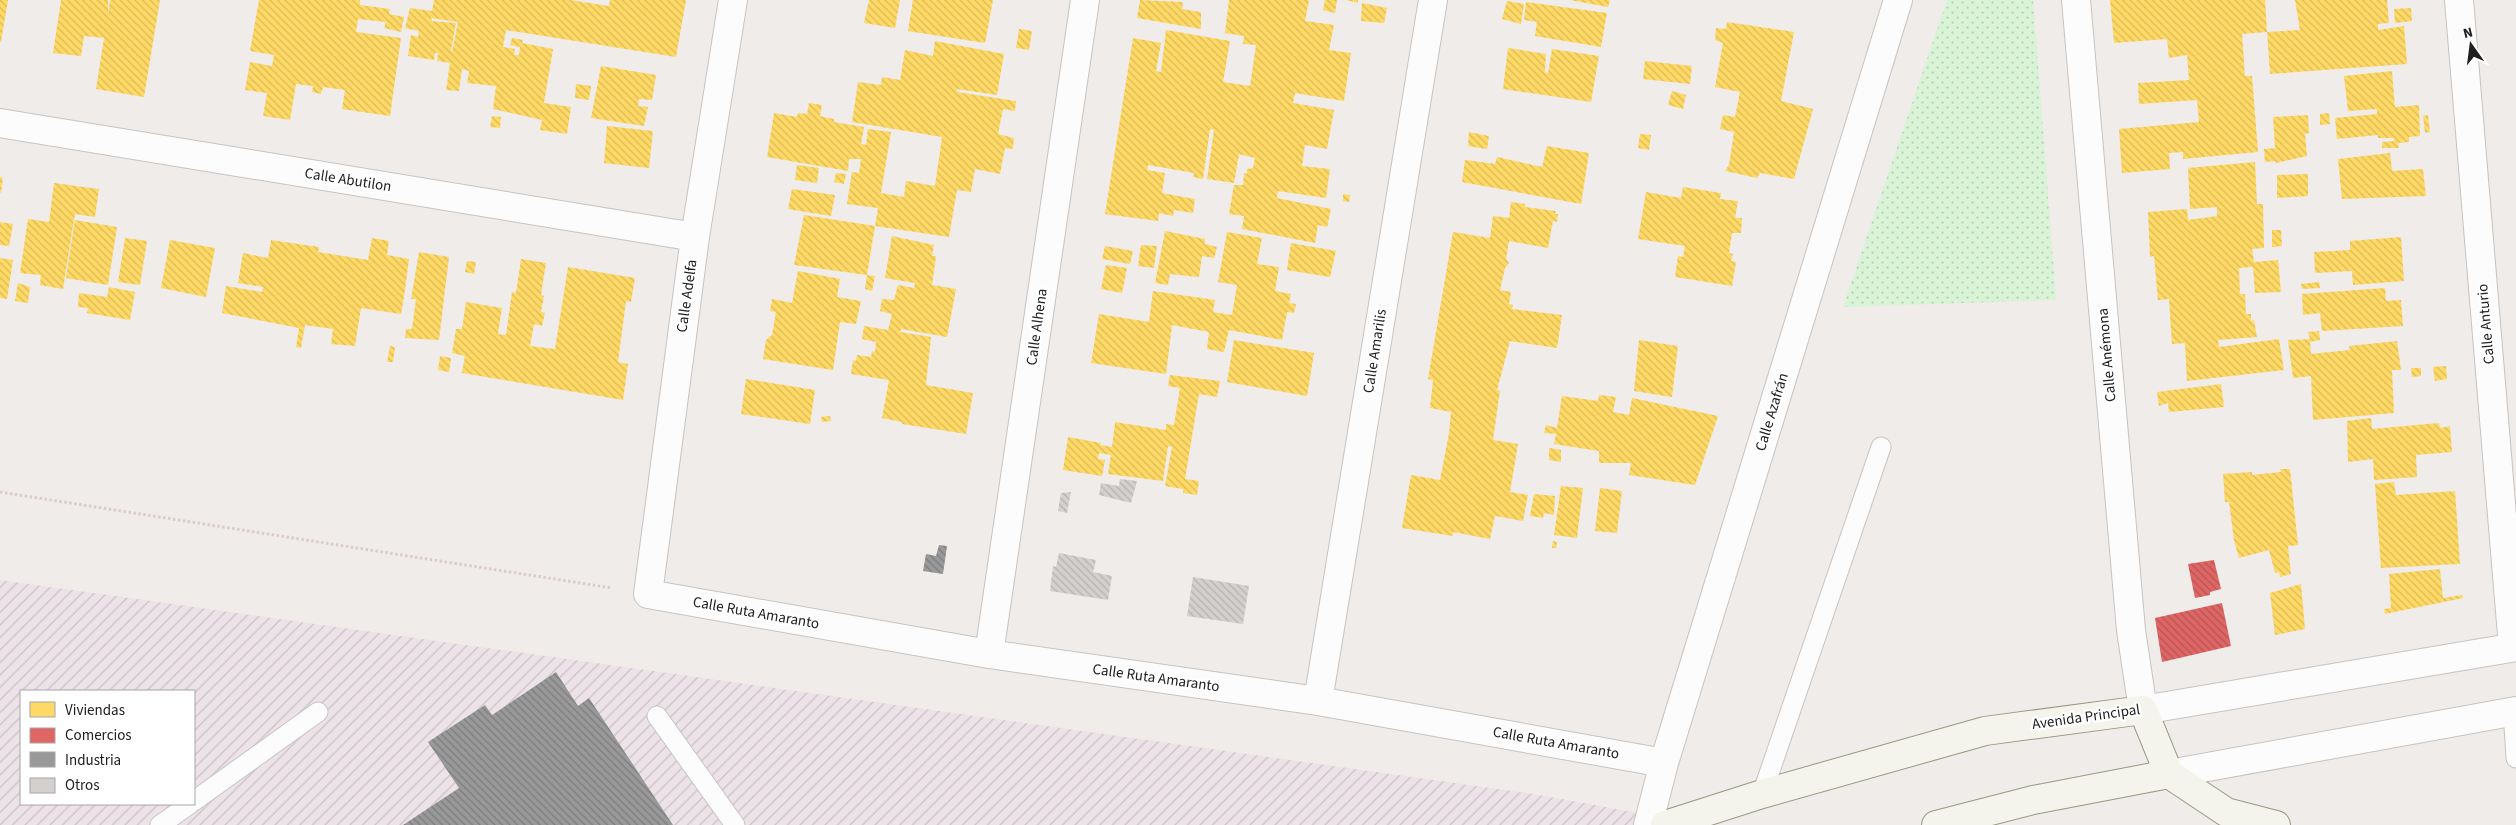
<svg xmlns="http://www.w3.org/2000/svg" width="2516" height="825" font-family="'Source Sans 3',sans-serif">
	<defs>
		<pattern id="industrial-furrows" width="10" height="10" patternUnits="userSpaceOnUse" patternTransform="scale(1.25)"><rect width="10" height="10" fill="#ece2e8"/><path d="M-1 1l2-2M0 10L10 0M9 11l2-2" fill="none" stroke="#cac2c7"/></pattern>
		<pattern id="park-dots" width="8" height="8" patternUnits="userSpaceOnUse" patternTransform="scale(1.25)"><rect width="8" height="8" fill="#d8f3d6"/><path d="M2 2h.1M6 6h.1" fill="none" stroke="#b9d0b7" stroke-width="1.8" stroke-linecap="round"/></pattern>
		<pattern id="homes-back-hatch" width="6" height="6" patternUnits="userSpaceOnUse" patternTransform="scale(1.25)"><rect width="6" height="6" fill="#ffd966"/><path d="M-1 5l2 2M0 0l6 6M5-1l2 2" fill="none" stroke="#daba58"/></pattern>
		<pattern id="shops-back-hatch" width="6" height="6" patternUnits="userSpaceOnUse" patternTransform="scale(1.25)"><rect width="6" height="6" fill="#e06666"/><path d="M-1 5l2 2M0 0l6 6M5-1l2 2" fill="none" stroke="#b55454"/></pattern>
		<pattern id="industry-back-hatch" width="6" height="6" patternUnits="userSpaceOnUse" patternTransform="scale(1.25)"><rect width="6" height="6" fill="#999"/><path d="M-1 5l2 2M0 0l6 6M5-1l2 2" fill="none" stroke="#7c7c7c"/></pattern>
		<pattern id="building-back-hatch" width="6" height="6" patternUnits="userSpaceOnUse" patternTransform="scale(1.25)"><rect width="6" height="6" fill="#d3d0ce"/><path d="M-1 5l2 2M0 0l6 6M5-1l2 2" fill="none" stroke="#b5b2b1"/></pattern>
	</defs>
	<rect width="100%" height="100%" fill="#efece9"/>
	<!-- industrial -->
	<path fill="url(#industrial-furrows)" fill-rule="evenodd" d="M0,580L1534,794L1704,825H0ZM21,691H194V804H21Z"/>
	<!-- park -->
	<path fill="url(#park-dots)" d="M1947,0H2033L2056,300L1843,307Z"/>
	<!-- homes -->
	<path fill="url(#homes-back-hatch)" fill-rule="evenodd" d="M0,0H8L1,42H0Z
		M61,0H108V14L110,0H160L144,97L96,89L104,38L84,36L81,56L53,53Z
		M259,0H360V5L390,9L389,14L404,17L401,32L384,28L386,22L358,19L356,32L401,38L390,116L342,109L345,90L323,87L321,94L312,92L313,86L296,84L290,120L263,116L267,93L245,90L250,62L272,66L274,55L250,51Z
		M434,0H570L609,6L610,0H686L676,57L506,30L503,47L515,49L514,55H519L520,47L510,45L512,38L523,40L522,43L553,49L544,103L571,107L567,134L540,130L542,120L493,109L496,86L467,83L469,71L462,69L459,91L446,90L450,63L437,61L438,53H435L434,60L408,56L411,35L418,37L419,31L405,28L410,8L432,11ZM431,18L458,22L452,52L451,51L456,23L432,21Z
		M869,0H900L895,28L864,23Z
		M913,0H993L985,43L908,31Z
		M1140,0L1183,2L1182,9L1201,12V29L1137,18Z
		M1229,0H1309L1305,21L1334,25L1329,50L1351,53L1344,101L1295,93L1293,103L1334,110L1327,149L1305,145L1302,166L1330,169L1326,198L1278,191L1277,198L1331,209L1327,227L1318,225L1315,243L1242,229L1244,216L1229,214L1234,185H1243L1244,173L1247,174V169L1253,168L1255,158L1239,154L1234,183L1207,179L1214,130L1210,129L1203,179L1193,177L1194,173L1148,165L1147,170L1165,173L1162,193L1195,199L1193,213L1174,210L1173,216L1159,213L1158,221L1105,214L1133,38L1161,43L1156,71L1161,72L1166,30L1230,41L1223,82L1250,86L1256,45L1243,44L1244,36L1225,33Z
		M1325,0H1337L1335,13L1323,10Z
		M1346,0H1358V3Z
		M1570,0H1610L1608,7Z
		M2110,0H2265L2267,32L2242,34L2245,76H2252L2258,152L2183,159V152L2169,153L2170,169L2122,173L2119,129L2199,122L2197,100L2139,104L2138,83L2189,80L2187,55L2169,58L2167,39L2114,43Z
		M2295,0H2387L2389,23L2378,24V30L2404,26L2407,64L2270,74L2267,32L2300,30Z
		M1507,1L1524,4L1521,24L1502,19Z
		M1526,2L1607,13L1601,47L1535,36L1537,22L1524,20Z
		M1362,3L1387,8L1384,23L1361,21Z
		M2411,8L2412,21L2395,23L2394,9Z
		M1727,22L1794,32L1781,101L1813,109L1794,179L1760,173L1757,178L1725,171L1729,165L1734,132L1720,129L1723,115L1735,117L1740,92L1715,87L1723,43L1715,40L1716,28L1726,29Z
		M1019,29L1032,31L1029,50L1016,48Z
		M935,41L1004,54L997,95L957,89V92L1016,101L1015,111L1003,109L998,134L1014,138L1013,149L1005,148L1000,174L975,169L971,192L957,190L949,237L875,226L878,208L847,204L852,172L859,173L861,159H849L848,171L767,157L774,113L797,117L798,113L807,114L809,103L822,105L820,116L834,119V122L864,127L861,144L866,145L868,129L891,132L881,193L904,197L906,181L935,186L942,137L852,122L858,82L881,85L882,77L900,80L905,50L933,56Z
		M1508,48L1546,54L1545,72L1548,73L1552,49L1599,56L1591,102L1503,89Z
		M1645,61L1692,66L1690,84L1643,79Z
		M601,66L656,75L652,100L639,99L638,106L648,107L644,126L591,118Z
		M2392,71L2395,107L2419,105L2420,136L2409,137V142L2398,143L2399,148H2382V142L2394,141V138H2378V135L2337,139L2335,118L2377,114V109L2348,111L2344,76Z
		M576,84L591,86L589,100L575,98Z
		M1672,91L1686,95L1683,109L1668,105Z
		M2329,113L2330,124L2320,125V114Z
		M2308,115L2309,133L2305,134L2307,156L2276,163L2275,161L2265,162L2264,149L2275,148L2273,117Z
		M2428,115L2430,132L2425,133L2423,116Z
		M492,116L501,117L500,128L490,127Z
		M607,126L653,131L649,168L604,163Z
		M1469,132L1489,136L1487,149L1468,146Z
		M1640,134L1651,135L1649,150L1638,148Z
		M1547,146L1589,153L1581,204L1462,182L1465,160L1495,164L1497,157L1542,167Z
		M2390,153L2392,171L2423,169L2426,196L2342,199L2338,159Z
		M2255,162L2257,204H2263L2264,248L2252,249L2254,262L2278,260L2281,292L2255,293L2253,267L2239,268L2240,294H2245L2246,314H2251V321L2254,320L2257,337L2218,340L2219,347L2279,339L2284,370L2187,381L2185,343L2172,344L2169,299L2158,300L2154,256L2150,257L2148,212L2187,209L2188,220L2217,216V207L2190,209L2188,168Z
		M797,165L819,168L817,183L795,180Z
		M836,173L846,174L844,184L834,182Z
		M2308,174V196L2277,198V175Z
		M0,177L3,178L1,193H0Z
		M54,183L99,189L95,217L75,214L63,289L40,285L41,275L20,273L28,219L49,222Z
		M1683,187L1721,193L1720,199L1738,201L1735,218H1742L1741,233H1732L1729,253L1733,254L1731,261L1736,262L1732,286L1675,277L1678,256L1683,257L1685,246L1638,239L1646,192L1681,198Z
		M792,189L835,195L831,216L788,209Z
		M1343,194L1350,195L1349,202L1343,201Z
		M1511,202L1525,204V207L1556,211L1555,214H1558L1557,222L1553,221L1548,248L1509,241L1506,259L1509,263L1505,268L1500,290L1511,292L1509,304L1513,305L1512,309L1562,315L1557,348L1510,341L1497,390L1500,391L1493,440L1518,444L1510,492L1528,495L1523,521L1495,516L1490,539L1453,532V536L1402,528L1411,475L1440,480L1449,433L1451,412L1430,408L1433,380L1428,379L1453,232L1490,238L1493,216L1509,218Z
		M804,215L875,226L867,275L794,265Z
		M75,220L117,227L108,285L66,278Z
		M0,222L13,224L9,246L0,245Z
		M2272,230H2281L2282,246L2272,247Z
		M1165,231L1205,239V244L1217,247L1214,258L1202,256L1199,277L1170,274L1168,285L1155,283Z
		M1227,232L1262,238L1257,264L1279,267L1275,291L1291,294L1289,303L1296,304L1294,313L1287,312L1282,340L1229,330L1224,352L1207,349L1209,332L1172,325L1166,374L1091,363L1099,314L1149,322L1153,291L1215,300L1213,312L1232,315L1237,285L1218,282Z
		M892,236L934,245L932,256H936L932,285L956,289L947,337L901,329L900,332L931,337L926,385L973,393L966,434L902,424V422L882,418L889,380L851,374L853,360L856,361L857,355L871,357L872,351L875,352L876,342L862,339L864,326L888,330L892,314L880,311L882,299L894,300L898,285L914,288L915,283L885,278Z
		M2401,237L2404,281L2353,285L2352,271L2315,273L2314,252L2350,250V241Z
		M125,238L147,241L140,285L118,282Z
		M372,238L389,241L387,255L409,259L404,297L401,314L361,308L355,346L331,344L333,329L305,325L301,348L296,347L299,328L222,313L226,286L262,292L263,287L238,283L243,253L268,258L271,240L319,247L318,252L368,260Z
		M170,240L215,248L206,297L161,288Z
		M1291,243L1336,251L1330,277L1287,270Z
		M1141,245L1157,246L1154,268L1138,266Z
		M1105,246L1133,251L1130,264L1102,259Z
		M419,252L449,257L439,340L405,338L406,329H412L416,299H411Z
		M0,258L13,260L7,299L0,298Z
		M521,259L546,263L541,295L544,296L541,312L545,313L542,326L534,324L530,346L555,349L568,267L635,278L631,302L626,301L618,362L628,364L623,400L462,373L465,356L452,353L456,329H462L466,302L502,308L498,334L506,335L512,292L516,293Z
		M467,261L476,262L474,274L465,272Z
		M1106,265L1127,268L1122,293L1101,289Z
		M798,271L840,279L837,297L861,301L856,324L840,322L833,370L763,359L766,340L772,335L776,312L770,311L772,299L792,303Z
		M867,275L875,276L872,291L865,289Z
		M2319,282L2320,288L2302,289L2301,284Z
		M18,283L30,287L28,303L15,301Z
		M109,287L135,292L130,320L87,313L88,308L78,307L79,293L107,297Z
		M2385,288L2386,301L2401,300L2403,326L2322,331L2320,313L2303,315L2302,294Z
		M2319,331L2320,340L2310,342L2311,354L2350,350L2349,346L2397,341L2401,370H2392L2394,413L2313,420L2311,376L2293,378L2288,340L2310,339L2308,332Z
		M1234,340L1314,353L1307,396L1227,382Z
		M1639,340L1678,346L1672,397L1634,391Z
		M390,346L395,347L393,362H387Z
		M440,356L451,358L449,372L438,370Z
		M2446,366L2447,379L2435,381L2433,367Z
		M2411,368H2421V376L2412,377Z
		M1170,375L1220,381L1217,397L1199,394L1185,479L1199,481L1197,495L1183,493V489L1165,486L1172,447L1168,446L1163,481L1108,474L1111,455L1099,453L1098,459L1105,460L1102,476L1063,470L1068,437L1101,443L1100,445L1112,447L1115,422L1166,430V424L1174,425L1180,388L1168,386Z
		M746,379L815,390L810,424L741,414Z
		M2221,384L2224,407L2169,412L2168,403L2159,406L2157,392Z
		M1599,395L1616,397L1613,412L1629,415L1632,398L1718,416L1695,485L1629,475L1631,463H1599V451L1554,444L1556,434L1544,433L1546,425L1557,428L1562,396L1598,401Z
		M830,416L831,421L822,422L821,417Z
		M2371,418L2372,429L2439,423L2440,428L2450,426L2452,452L2416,455L2417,477L2374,480L2373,459L2348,462L2347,421Z
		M1549,448L1561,450V462L1549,460Z
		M2280,469H2290L2298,545L2288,546L2291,574L2280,577L2279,572L2275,573L2269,550L2239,558L2234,540L2229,502H2225L2223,474L2252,472V475L2281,472Z
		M2394,482L2396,495L2455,491L2460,564L2381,568L2375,484Z
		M1561,486L1583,488L1577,538L1554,535Z
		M1600,488L1622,491L1617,533L1595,531Z
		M1534,494L1555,496L1554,515L1544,513L1543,518L1530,516Z
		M1553,541L1557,542L1556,548H1552Z
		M2440,569L2443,598L2462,595L2463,598L2385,614L2384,609L2391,608L2389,574Z
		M2301,584L2305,629L2275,635L2270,593Z"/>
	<!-- shops -->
	<path fill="url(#shops-back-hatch)" d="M2214,560L2221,589L2210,592V595L2195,598L2188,564Z
		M2222,603L2231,646L2162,662L2155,618Z"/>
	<!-- industry -->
	<path fill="url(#industry-back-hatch)" d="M939,545L947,546L943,574L923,571L926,554L936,556Z
		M556,672L578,706L589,698L673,825H403L459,788L428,742L485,705L492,715Z"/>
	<!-- building -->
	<path fill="url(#building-back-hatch)" d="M1120,479L1137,481L1131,503L1099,495L1101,483L1119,486Z
		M1071,492L1067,513L1058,511L1061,493Z
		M1059,553L1096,560L1093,572L1112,576L1108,600L1050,591L1053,566L1056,567Z
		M1193,577L1249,586L1243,624L1187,616Z"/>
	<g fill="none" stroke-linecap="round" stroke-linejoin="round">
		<!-- service casing -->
		<g stroke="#c6c4c3" stroke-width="21">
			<path id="service" d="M2513,711L2516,758
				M657,716L735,825
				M1762,794L1881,447
				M194,801L318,712
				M160,825L190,804"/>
		</g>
		<!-- minor casing -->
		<g stroke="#c6c4c3" stroke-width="30">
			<path id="minor" d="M733,0L695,237L648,594L989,654L1318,701L1664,763
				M2076,0L2131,630L2143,710
				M2459,0L2513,647
				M0,123L695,237
				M989,654L1085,0
				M1318,701L1433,0
				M1648,825L1664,763L1898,0"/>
		</g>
		<!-- tertiary casing -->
		<g stroke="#c6c4c3" stroke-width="30">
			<path id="tertiary" d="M2143,710L2516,647
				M2169,774L2516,711"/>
		</g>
		<!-- secondary casing -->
		<g stroke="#999881" stroke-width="30">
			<path id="secondary" d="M1665,825L1762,794L1985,731L2143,710L2169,774L2226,812L2276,825
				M1936,825L2033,800L2169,774"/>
		</g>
		<!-- path -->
		<path stroke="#dbcccc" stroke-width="3" stroke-dasharray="2.5 2.5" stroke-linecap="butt" d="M0,492L612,588"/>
		<!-- service -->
		<use href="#service" stroke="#fdfcfc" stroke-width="19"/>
		<!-- minor -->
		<use href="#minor" stroke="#fdfcfc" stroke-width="28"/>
		<!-- tertiary -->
		<use href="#tertiary" stroke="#fdfcfc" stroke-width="28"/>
		<!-- secondary -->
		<use href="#secondary" stroke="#f4f3ec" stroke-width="28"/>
	</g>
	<g text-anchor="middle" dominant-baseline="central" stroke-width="5" stroke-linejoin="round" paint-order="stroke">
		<!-- street labels -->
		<g font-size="15" fill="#202020" stroke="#fff">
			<text transform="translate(348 180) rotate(9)">Calle Abutilon</text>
			<text transform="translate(687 296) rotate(-82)">Calle Adelfa</text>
			<text transform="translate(2486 324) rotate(-95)">Calle Anturio</text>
			<text transform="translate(1037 327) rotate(-82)">Calle Alhena</text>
			<text transform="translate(1375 351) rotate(-81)">Calle Amarilis</text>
			<text transform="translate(2107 355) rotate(-95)">Calle Anémona</text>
			<text transform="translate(1772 412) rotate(-73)">Calle Azafrán</text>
			<text transform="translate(756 613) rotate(10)">Calle Ruta Amaranto</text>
			<text transform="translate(1156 678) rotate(8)">Calle Ruta Amaranto</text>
			<text transform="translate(2086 717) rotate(-8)">Avenida Principal</text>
			<text transform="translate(1556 743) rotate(10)">Calle Ruta Amaranto</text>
		</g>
	</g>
	<!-- legend -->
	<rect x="20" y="690" width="175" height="115" fill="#ffffff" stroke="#a6a6a6"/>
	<rect x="30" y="702" width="25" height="15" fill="#ffd966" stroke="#a6a6a6"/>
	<text x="65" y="715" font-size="15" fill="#202020">Viviendas</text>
	<rect x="30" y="728" width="25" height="15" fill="#e06666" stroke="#a6a6a6"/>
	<text x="65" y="740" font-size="15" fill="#202020">Comercios</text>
	<rect x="30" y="752" width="25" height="15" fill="#999999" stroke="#a6a6a6"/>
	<text x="65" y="765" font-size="15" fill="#202020">Industria</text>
	<rect x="30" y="778" width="25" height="15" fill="#d3d0ce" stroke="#a6a6a6"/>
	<text x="65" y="790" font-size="15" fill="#202020">Otros</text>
	<!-- north arrow -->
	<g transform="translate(2471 45) rotate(346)" stroke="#ffffff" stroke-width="4" paint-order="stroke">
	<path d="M0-4L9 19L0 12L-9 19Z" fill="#202020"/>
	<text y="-8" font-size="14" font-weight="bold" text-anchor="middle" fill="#202020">N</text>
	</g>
</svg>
